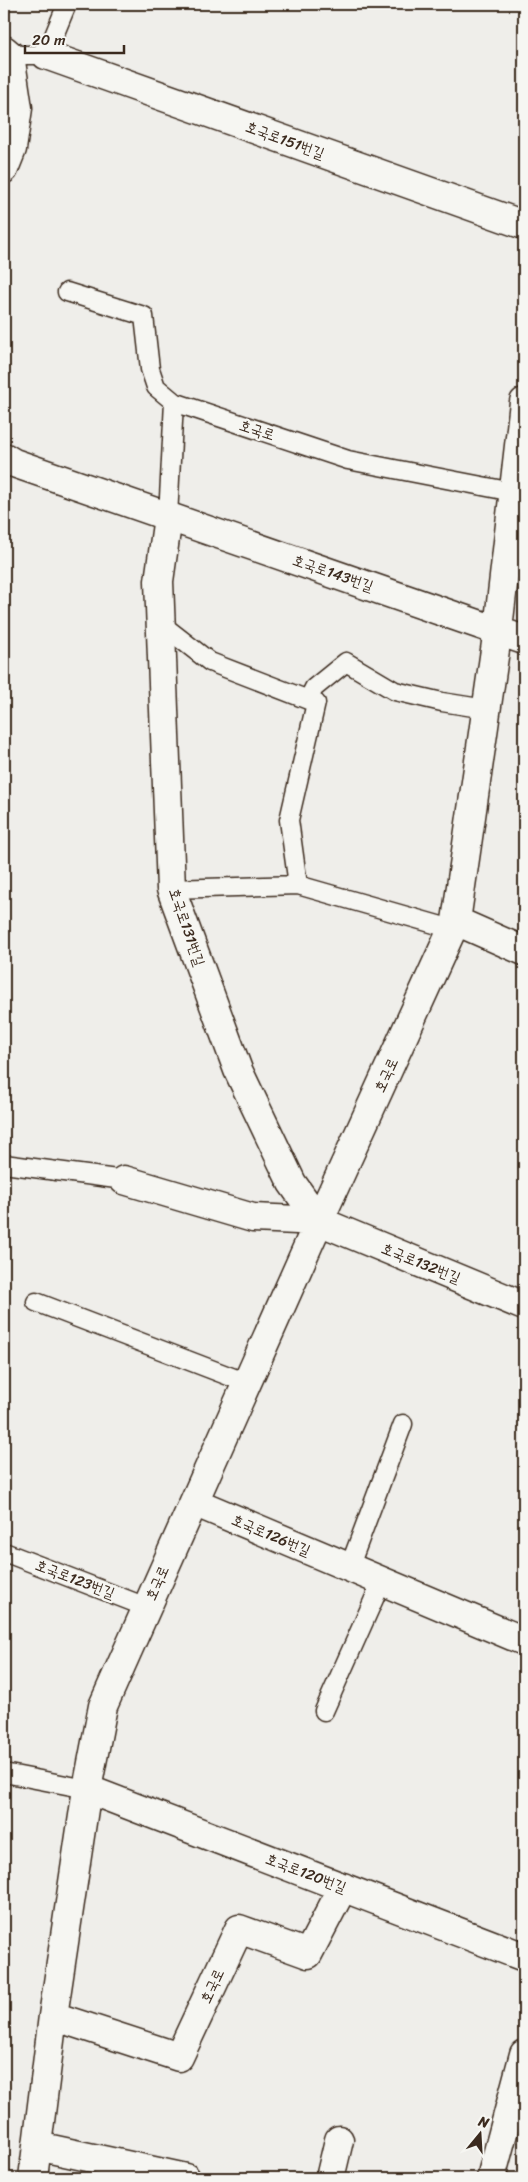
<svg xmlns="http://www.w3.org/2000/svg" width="528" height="2182" font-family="Sriracha,'Poor Story',sans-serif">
	<rect width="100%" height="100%" fill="#efeeea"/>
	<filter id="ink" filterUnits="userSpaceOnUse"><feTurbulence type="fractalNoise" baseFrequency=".02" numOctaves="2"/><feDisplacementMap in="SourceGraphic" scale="10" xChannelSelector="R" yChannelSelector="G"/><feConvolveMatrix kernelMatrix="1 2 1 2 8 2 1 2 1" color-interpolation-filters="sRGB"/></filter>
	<g filter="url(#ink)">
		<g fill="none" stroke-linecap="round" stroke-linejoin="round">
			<!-- service casing -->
			<g stroke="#3b2a1e" stroke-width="21">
				<path id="service" d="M4,57L10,55H46L67,4
					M67,292L144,316L150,369L156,387L174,402L348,460L513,492
					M168,517L174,402
					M160,623L210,662L316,703L289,820L298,885
					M308,700L314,688L346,662L395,691L442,702L486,709
					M171,889L298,885L452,929
					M4,1164L124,1180
					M36,1302L247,1383
					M4,1552L146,1607
					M349,1568L403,1424
					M324,1711L382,1581
					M4,1773L87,1789"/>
			</g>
			<!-- minor casing -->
			<g stroke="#3b2a1e" stroke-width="31">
				<path id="minor" d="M4,50L10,55L18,108L12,149L4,169
					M46,55L524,225
					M4,457L14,463L524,640
					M168,517L159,581L171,889L238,1070L292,1183L319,1221
					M456,921L524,951
					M124,1180L253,1218L319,1221L524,1306
					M194,1502L524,1641
					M87,1789L524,1957
					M53,2016L179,2057L239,1929L308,1954L343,1887
					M37,2146L186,2178
					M33,2178L53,2016L87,1789L103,1706L319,1221L456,921L498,629L524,402
					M330,2178L339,2140
					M491,2178L524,2054"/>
			</g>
			<!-- service -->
			<use href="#service" stroke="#f6f6f2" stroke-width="18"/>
			<!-- minor -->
			<use href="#minor" stroke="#f6f6f2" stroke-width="28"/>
		</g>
	</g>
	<g text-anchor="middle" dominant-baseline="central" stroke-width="4.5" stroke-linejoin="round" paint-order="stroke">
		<!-- street labels -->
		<g font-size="15" fill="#3b2a1e" stroke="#f6f6f2">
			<text transform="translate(285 140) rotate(20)">호국로151번길</text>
			<text transform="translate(257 430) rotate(18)">호국로</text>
			<text transform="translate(333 573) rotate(19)">호국로143번길</text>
			<text transform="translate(187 927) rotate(71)">호국로131번길</text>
			<text transform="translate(386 1075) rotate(-65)">호국로</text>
			<text transform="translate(421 1263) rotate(22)">호국로132번길</text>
			<text transform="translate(271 1535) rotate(23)">호국로126번길</text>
			<text transform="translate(75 1579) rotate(21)">호국로123번길</text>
			<text transform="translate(157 1583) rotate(-66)">호국로</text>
			<text transform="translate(306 1873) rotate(21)">호국로120번길</text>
			<text transform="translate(212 1986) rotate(-65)">호국로</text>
		</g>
	</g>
	<!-- margin -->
	<rect width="528" height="2182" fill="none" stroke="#f6f6f2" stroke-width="20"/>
	<rect x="10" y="10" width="508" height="2162" fill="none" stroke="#3b2a1e" stroke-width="2" filter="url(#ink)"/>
	<!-- north arrow -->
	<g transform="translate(480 2134) rotate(18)" stroke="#f6f6f2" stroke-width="4" paint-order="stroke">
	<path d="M0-4L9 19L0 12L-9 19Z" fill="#3b2a1e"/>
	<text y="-8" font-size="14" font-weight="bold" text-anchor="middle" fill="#3b2a1e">N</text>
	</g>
	<!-- scale -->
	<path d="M25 45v8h99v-8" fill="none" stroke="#3b2a1e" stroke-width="2.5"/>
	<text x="32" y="45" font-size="15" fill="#3b2a1e" stroke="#f6f6f2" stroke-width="4" paint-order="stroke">20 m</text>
</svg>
